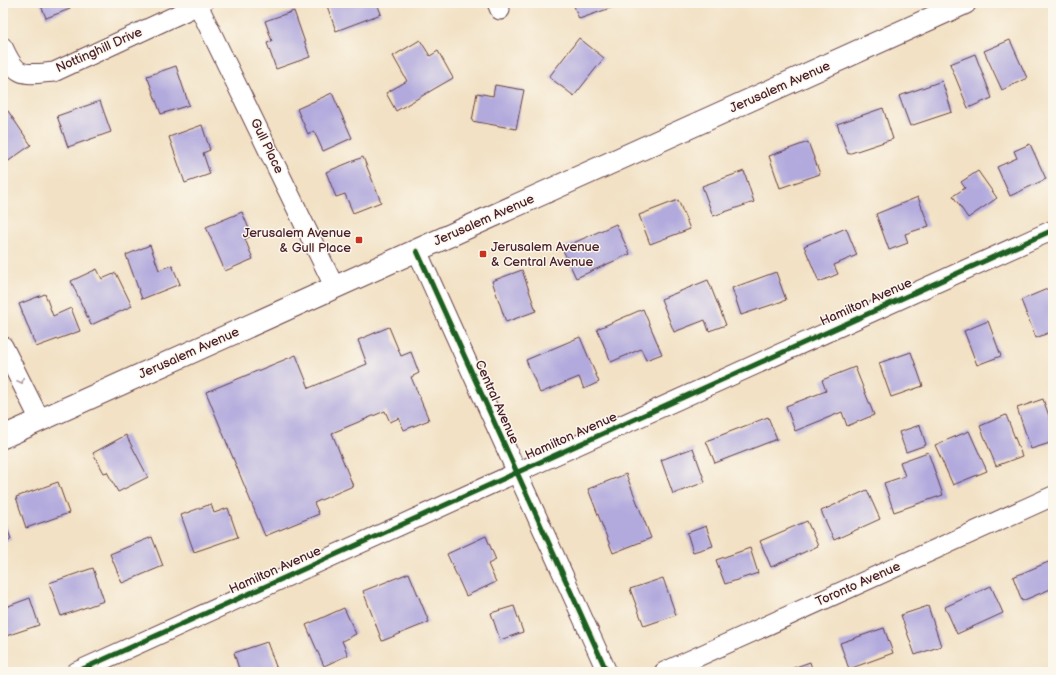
<svg xmlns="http://www.w3.org/2000/svg" width="1056" height="675" font-family="'Balsamiq Sans',sans-serif">
	<rect width="100%" height="100%" fill="#fbf7ec"/>
	<filter id="ink" filterUnits="userSpaceOnUse"><feTurbulence type="fractalNoise" baseFrequency=".025" numOctaves="2"/><feDisplacementMap in="SourceGraphic" scale="8" xChannelSelector="R" yChannelSelector="G"/><feConvolveMatrix kernelMatrix="1 2 1 2 8 2 1 2 1" color-interpolation-filters="sRGB"/></filter>
	<filter id="wash" filterUnits="userSpaceOnUse"><feTurbulence type="fractalNoise" baseFrequency=".012" numOctaves="4" result="noise"/><feDisplacementMap in="SourceGraphic" scale="16" xChannelSelector="R" yChannelSelector="G"/><feGaussianBlur stdDeviation="0.9" result="paint"/><feColorMatrix in="noise" values="0 0 0 0 0 0 0 0 0 0 0 0 0 0 0 0 0 1.4 0 .05"/><feComposite in="paint" operator="in"/></filter>
	<g filter="url(#wash)">
		<rect width="100%" height="100%" fill="#f2e1c4"/>
		<g id="blocks">
			<!-- building -->
			<path fill="#b2aadd" d="M40,3H67L70,9L46,18Z
				M326,3H377L381,14L336,31Z
				M573,3H621L622,4L579,19Z
				M739,3H769V6Z
				M294,11L310,57L276,69L267,43L272,41L265,21Z
				M579,38L604,58L574,96L549,77Z
				M420,40L430,56L438,51L453,78L396,111L386,93L407,81L393,56Z
				M1010,40L1027,78L1002,90L984,51Z
				M975,54L992,98L968,108L950,64Z
				M176,66L189,105L161,114L147,76Z
				M942,81L952,112L910,126L899,96Z
				M495,85L524,90L516,129L472,121L477,93L493,96Z
				M332,93L352,138L323,151L314,131L308,134L297,109Z
				M100,101L111,132L68,147L57,116Z
				M883,108L893,139L848,154L837,124Z
				M8,111L31,145L3,165V115Z
				M202,125L210,150L203,153L210,174L185,183L169,137Z
				M808,142L820,174L780,188L769,156Z
				M1030,144L1046,179L1010,196L997,167L1017,158L1014,151Z
				M363,157L381,202L353,213L345,194L336,197L326,172Z
				M744,171L754,202L713,216L702,186Z
				M978,171L997,198L968,218L953,196L965,188L961,182Z
				M918,197L929,226L905,234L908,243L889,250L876,214Z
				M678,200L690,229L650,244L639,215Z
				M242,212L252,236L245,239L253,259L225,271L206,227Z
				M616,224L630,254L576,278L562,248Z
				M846,228L857,255L834,265L838,274L819,282L804,246Z
				M150,245L159,270L172,265L180,284L142,299L126,255Z
				M97,269L102,279L116,273L132,306L91,325L71,281Z
				M522,270L536,311L506,322L492,281Z
				M776,272L786,300L741,315L732,288Z
				M708,280L726,325L709,331L705,320L674,332L661,299Z
				M1052,287L1053,331L1036,338L1021,300Z
				M45,294L53,316L71,308L80,331L36,347L19,304Z
				M643,309L662,354L646,360L641,349L611,362L597,329Z
				M988,321L1001,356L977,365L964,331Z
				M389,327L401,356L411,352L419,373L411,377L429,420L404,430L399,418L390,422L385,411L332,433L353,486L314,503L319,514L265,536L206,392L296,355L309,388L367,364L358,340Z
				M580,337L599,382L584,389L579,377L540,393L526,360Z
				M911,352L923,386L891,397L879,363Z
				M855,367L874,415L847,426L842,412L795,431L786,406L826,391L822,380Z
				M1043,399L1053,427V442L1031,449L1017,408Z
				M1006,415L1022,456L996,466L980,426Z
				M768,417L777,439L715,463L706,441Z
				M920,425L926,445L906,452L899,432Z
				M969,431L987,471L953,485L935,445Z
				M126,435L148,477L118,492L107,472L104,473L93,453Z
				M693,448L705,482L673,494L661,460Z
				M928,452L943,495L894,512L884,483L905,476L900,462Z
				M626,474L651,538L613,553L588,489Z
				M58,482L69,513L26,528L16,497Z
				M867,490L880,519L834,540L821,511Z
				M211,504L214,513L228,508L238,537L194,552L181,515Z
				M3,517L11,539L3,542Z
				M807,521L818,546L771,567L760,541Z
				M706,526L713,546L693,552L687,533Z
				M486,536L496,560L488,564L496,582L466,596L447,554Z
				M152,537L163,566L122,583L110,554Z
				M750,548L758,573L725,584L716,560Z
				M1053,560V588L1022,601L1013,577Z
				M93,568L104,601L61,616L49,583Z
				M409,573L429,622L382,641L363,591Z
				M663,578L676,615L644,626L630,589Z
				M991,586L1003,613L957,634L945,607Z
				M30,598L39,625L3,637V608Z
				M514,606L523,632L500,640L491,613Z
				M928,606L941,646L915,655L901,615Z
				M344,608L356,634L342,641L348,655L324,666L306,625Z
				M884,628L893,653L849,669L840,643Z
				M267,642L278,672H240L234,653Z
				M810,662L813,672H782Z"/>
		</g>
	</g>
	<g filter="url(#ink)">
		<use href="#blocks" fill-opacity="0" stroke="#633c42" stroke-width="1"/>
		<g fill="none" stroke-linecap="round" stroke-linejoin="round">
			<!-- street casing -->
			<g stroke="#633c42" stroke-width="21">
				<path id="street" d="M497,3L500,10
					M198,5L335,288
					M3,47C17,78 22,75 54,72L203,3
					M417,251L607,672
					M3,346L40,420
					M76,672L1053,230
					M664,672L1053,496"/>
			</g>
			<!-- secondary casing -->
			<g stroke="#633c42" stroke-width="24">
				<path id="secondary" d="M3,437L965,3"/>
			</g>
			<!-- street -->
			<use href="#street" stroke="#fff" stroke-width="19"/>
			<!-- secondary -->
			<use href="#secondary" stroke="#fff" stroke-width="22"/>
			<!-- cycleway casing -->
			<g stroke="#fbf7ec" stroke-width="8">
				<path id="cycleway" d="M417,251L607,672
					M76,672L1053,230"/>
			</g>
			<!-- cycleway -->
			<use href="#cycleway" stroke="#1b5e20" stroke-width="5"/>
		</g>
		<!-- one-way arrows -->
		<defs><path id="oneway-chevron" d="M-2-3.5L2.5 0L-2 3.5" fill="none" stroke-width="1.6" stroke-linecap="round" stroke-linejoin="round"/></defs>
		<use stroke="#ae9aa0" href="#oneway-chevron" transform="translate(21 381) rotate(63)"/>
	</g>
	<!-- markers -->
	<g fill="#c8321e" stroke="#fbf7ec" stroke-width="1.5">
		<rect x="355" y="236" width="8" height="8" rx="2"/>
		<rect x="479" y="250" width="8" height="8" rx="2"/>
	</g>
	<g text-anchor="middle" dominant-baseline="central" stroke-width="3" stroke-linejoin="round" paint-order="stroke">
		<!-- street labels -->
		<g font-size="13" fill="#4a1f2b" stroke="#fbf7ec">
			<text transform="translate(99 50) rotate(-24)">Nottinghill Drive</text>
			<text transform="translate(780 87) rotate(-24)">Jerusalem Avenue</text>
			<text transform="translate(267 146) rotate(64)">Gull Place</text>
			<text transform="translate(484 220) rotate(-24)">Jerusalem Avenue</text>
			<text transform="translate(866 302) rotate(-24)">Hamilton Avenue</text>
			<text transform="translate(189 353) rotate(-24)">Jerusalem Avenue</text>
			<text transform="translate(497 402) rotate(66)">Central Avenue</text>
			<text transform="translate(571 436) rotate(-24)">Hamilton Avenue</text>
			<text transform="translate(275 570) rotate(-24)">Hamilton Avenue</text>
			<text transform="translate(858 584) rotate(-24)">Toronto Avenue</text>
		</g>
		<!-- poi labels -->
		<g font-size="13" fill="#4a1f2b" stroke="#fbf7ec" text-anchor="end">
			<text x="351" y="233">Jerusalem Avenue<tspan x="351" dy="15">&amp; Gull Place</tspan></text>
			<text x="491" y="247" text-anchor="start">Jerusalem Avenue<tspan x="491" dy="15">&amp; Central Avenue</tspan></text>
		</g>
	</g>
	<!-- margin -->
	<rect width="1056" height="675" fill="none" stroke="#fbf7ec" stroke-width="16"/>
</svg>
